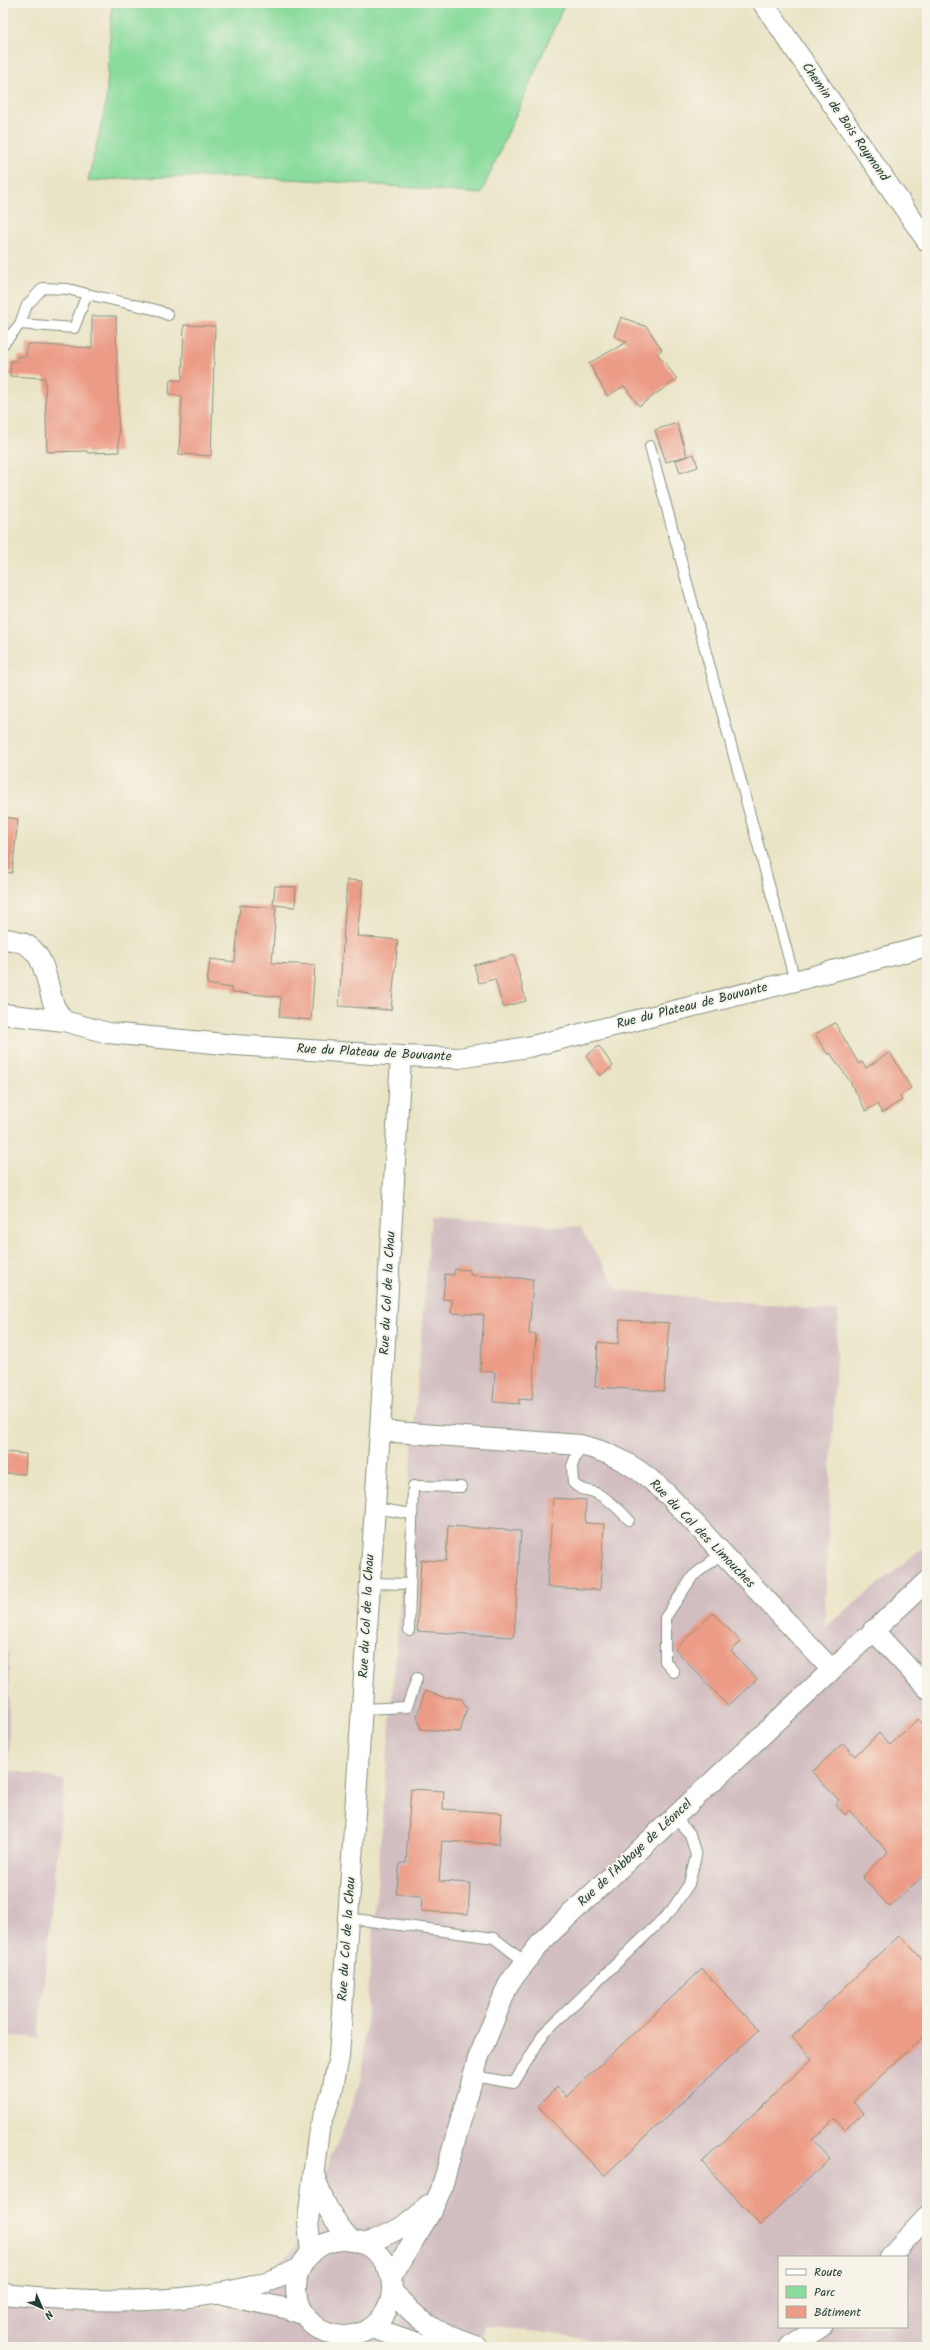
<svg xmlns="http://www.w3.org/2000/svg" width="930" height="2350" font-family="Kalam,sans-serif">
	<rect width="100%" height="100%" fill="#f7f3e8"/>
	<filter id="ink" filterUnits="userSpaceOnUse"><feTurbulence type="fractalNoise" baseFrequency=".025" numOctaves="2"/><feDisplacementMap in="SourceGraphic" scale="8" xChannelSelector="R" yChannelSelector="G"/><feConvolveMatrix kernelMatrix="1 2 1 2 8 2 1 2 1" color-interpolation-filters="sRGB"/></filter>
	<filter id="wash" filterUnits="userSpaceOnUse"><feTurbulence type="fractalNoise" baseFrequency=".012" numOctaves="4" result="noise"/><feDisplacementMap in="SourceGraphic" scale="16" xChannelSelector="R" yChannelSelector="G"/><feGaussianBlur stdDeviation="0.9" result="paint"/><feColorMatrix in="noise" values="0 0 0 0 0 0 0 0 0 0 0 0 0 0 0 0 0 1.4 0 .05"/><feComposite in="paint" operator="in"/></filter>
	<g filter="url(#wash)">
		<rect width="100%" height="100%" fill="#eae4c6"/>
		<!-- industrial -->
		<path fill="#d2bec1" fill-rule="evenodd" d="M431,1217L580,1228L619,1290L838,1311L824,1628L927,1545V2347H653L485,2325L481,2347H3V2301L225,2308L295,2248L361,2082ZM779,2257H907V2327H779Z
			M3,1652L9,1653V1770L65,1780L38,2038L3,2035Z"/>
		<!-- green -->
		<path fill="#8adc9d" stroke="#548c68" d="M112,3H565L481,194C351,182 219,170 88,181L106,104Z"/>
		<g id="blocks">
			<!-- building -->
			<path fill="#ec9c86" d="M92,316H116L119,452L88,453L87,451L47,452L45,378L10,376L11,361H18V356L26,357L27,344L92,348Z
				M621,317L647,327L662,350L657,353L677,379L639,406L624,386L607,396L589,363L627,342L614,336Z
				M184,325L215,326L211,456L179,454L182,396L169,395L170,380H182Z
				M677,423L687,456L666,462L655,430Z
				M694,454L698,467L680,473L676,460Z
				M3,817L18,819L12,873L3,872Z
				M347,880L363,881L357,936L398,940L391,1010L339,1006Z
				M275,886L296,887L295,907L273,905Z
				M240,905L276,908L272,963L315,965L311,1020L279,1017L281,997L232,992V988L207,984L210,959L235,962Z
				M514,955L526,1001L503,1007L495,979L479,983L474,965Z
				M835,1023L859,1064L862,1062L866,1068L890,1052L911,1088L900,1096L902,1100L882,1113L877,1104L866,1111L851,1083L830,1053L828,1055L815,1034Z
				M599,1046L613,1066L600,1076L586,1056Z
				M455,1269L470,1270V1275L533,1279L529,1334H536L532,1400L519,1399V1404L493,1402L495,1372L480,1371L484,1315L451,1313L452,1300L443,1299L445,1274L454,1275Z
				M620,1320L669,1323L664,1391L595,1387L598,1342L618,1344Z
				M3,1452L26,1454L25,1474L3,1473Z
				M553,1498L586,1500L585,1523L604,1524L600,1590L547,1587Z
				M448,1526L521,1531L514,1637L417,1631L421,1560L446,1561Z
				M713,1613L741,1642L731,1651L757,1679L728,1706L675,1649Z
				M425,1691L443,1697L462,1699L467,1708L460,1732L421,1729L417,1715Z
				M918,1719L927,1729V1872L890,1907L862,1877L888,1852L849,1810L845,1815L835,1804L839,1800L812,1772L843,1743L855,1756L879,1733L890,1745Z
				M411,1789L444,1791L443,1809L501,1813L499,1844L442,1841L439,1881L470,1883L468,1914L421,1911L422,1896L396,1894L400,1863H406Z
				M900,1935L927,1965V2033L853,2102L863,2113L845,2130L835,2119L812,2140L830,2159L760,2224L702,2162L812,2059L792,2037Z
				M702,1969L759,2030L604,2176L538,2106L557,2087L566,2097Z"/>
		</g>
	</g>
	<g filter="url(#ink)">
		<use href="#blocks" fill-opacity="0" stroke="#84907d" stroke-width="1"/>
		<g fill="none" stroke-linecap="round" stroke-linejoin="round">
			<!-- service casing -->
			<g stroke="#84907d" stroke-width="12">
				<path id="service" d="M20,324L27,305L43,288L68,289L87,294
					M3,344L20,324L74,328L87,294L157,310L168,315
					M650,446L795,981
					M580,1445L572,1466L573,1483C583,1493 588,1488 598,1494C610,1500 620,1510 629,1520
					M374,1508L412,1514
					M369,1583L410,1584
					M409,1630L413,1486L461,1487
					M674,1672L665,1661V1618L693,1576L722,1553
					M362,1709L407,1707L417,1678
					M348,1918L494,1938L525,1962
					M473,2076L514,2083L544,2033L671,1911L689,1884L696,1856L690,1834L674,1817"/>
			</g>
			<!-- minor casing -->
			<g stroke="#84907d" stroke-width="22">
				<path id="minor" d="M763,3L927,241
					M3,939C47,941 43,974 54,1005C56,1011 61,1016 64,1021
					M3,1014L64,1021L108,1033L235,1045L401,1056L459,1058L528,1047L795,981L927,946
					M380,1431L580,1445C616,1453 642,1470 668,1495L831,1669
					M873,1630L927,1688
					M315,2177C323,2204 333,2219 351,2241
					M296 2288a48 48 0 1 1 96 0a48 48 0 1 1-96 0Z
					M363,2244C388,2236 411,2225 428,2205
					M311,2254L308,2221L316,2152L319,2130L332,2092L339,2057L380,1431L401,1056
					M889,2257L927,2217
					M391,2277L432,2210L441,2190L478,2059L509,1983L544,1939L927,1581
					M392,2291C421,2325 437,2333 478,2347
					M3,2294C91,2303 221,2309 300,2268
					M222,2295L289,2309L304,2315
					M371,2328L431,2347
					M789,2347L821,2327"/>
			</g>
			<!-- service -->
			<use href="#service" stroke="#fff" stroke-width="10"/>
			<!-- minor -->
			<use href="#minor" stroke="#fff" stroke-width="20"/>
		</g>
	</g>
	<g text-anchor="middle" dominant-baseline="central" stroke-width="4" stroke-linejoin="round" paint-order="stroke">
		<!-- street labels -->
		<g font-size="13" fill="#1f3d34" stroke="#f7f3e8">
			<text transform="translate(845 122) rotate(55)">Chemin de Bois Raymond</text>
			<text transform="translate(692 1006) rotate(-14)">Rue du Plateau de Bouvante</text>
			<text transform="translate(374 1053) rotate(3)">Rue du Plateau de Bouvante</text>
			<text transform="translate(388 1293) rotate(-87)">Rue du Col de la Chau</text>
			<text transform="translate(702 1534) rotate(46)">Rue du Col des Limouches</text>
			<text transform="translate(367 1616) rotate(-87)">Rue du Col de la Chau</text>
			<text transform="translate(635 1853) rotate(-43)">Rue de l'Abbaye de Léoncel</text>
			<text transform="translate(347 1939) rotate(-86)">Rue du Col de la Chau</text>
		</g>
	</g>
	<!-- margin -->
	<rect width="930" height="2350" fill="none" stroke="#f7f3e8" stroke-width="16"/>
	<!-- legend -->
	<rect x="778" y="2256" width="130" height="72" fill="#f7f3e8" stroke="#a1aaa0"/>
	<rect x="786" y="2269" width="20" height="6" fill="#ffffff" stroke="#a1aaa0"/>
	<text x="814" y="2276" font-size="12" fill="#1f3d34">Route</text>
	<rect x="786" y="2286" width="20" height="12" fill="#8adc9d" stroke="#a1aaa0"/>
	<text x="814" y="2296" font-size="12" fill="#1f3d34">Parc</text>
	<rect x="786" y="2306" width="20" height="12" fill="#ec9c86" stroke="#a1aaa0"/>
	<text x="814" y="2316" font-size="12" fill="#1f3d34">Bâtiment</text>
	<!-- north arrow -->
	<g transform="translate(42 2308) rotate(135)" stroke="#f7f3e8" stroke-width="3" paint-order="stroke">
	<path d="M0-3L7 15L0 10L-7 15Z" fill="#1f3d34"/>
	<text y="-6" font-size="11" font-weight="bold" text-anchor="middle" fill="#1f3d34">N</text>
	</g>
</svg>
